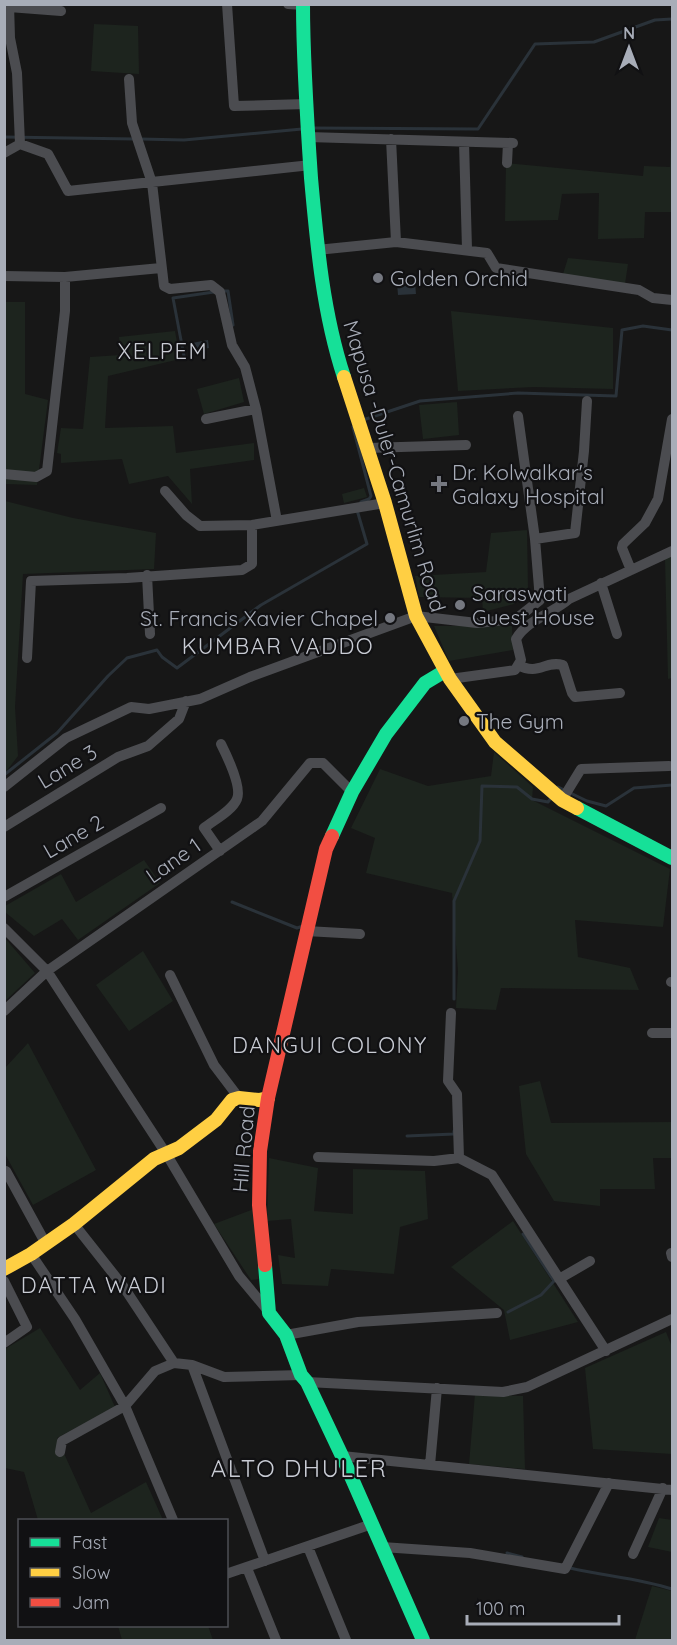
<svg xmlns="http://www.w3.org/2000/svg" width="677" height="1645" font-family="Quicksand,sans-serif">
	<rect width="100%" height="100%" fill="#171717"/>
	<!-- green -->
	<path fill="#1d241e" d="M94,24L138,26L139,74L91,71Z
		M671,139H672V212H645L644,238L598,239L599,193L562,194L558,220L505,221L506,163L643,176L644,166L670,167Z
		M568,258L628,264L625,284L563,274Z
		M5,302H25V394L48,400L37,485L5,484Z
		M451,311L613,328V389L534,387L458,391Z
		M175,331L180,359L108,376L105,428L173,426L176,453L254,443V460L190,469L192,504L168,476L129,484L122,459L61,463V454L57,453L61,428L83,429L90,357L121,355L119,337Z
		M239,378L244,402L204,414L197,389Z
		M457,402L459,435L423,439L419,405Z
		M364,488L367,497L344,503L342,494Z
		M5,501L73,518L156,533L154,569L23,574L15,707L18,756L5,773Z
		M527,530L528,589L514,604L483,612L482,598L419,597L415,576L486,572L491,533Z
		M672,555V678L668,679L665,558Z
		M434,626H512L513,650L449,661Z
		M494,752L533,787L532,800L670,869L663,927L575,920L578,957L630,968L639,990L501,988L496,1010L456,1008L458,971L452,893L366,873L375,838L351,828L380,769L428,786L491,776Z
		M144,860L160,883L78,940L62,919L34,936L5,912V906L61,874L76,902Z
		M4,937L35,973L5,1001H4Z
		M143,951L173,1001L129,1031L96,985Z
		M28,1043L96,1170L33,1205L5,1154V1068Z
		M540,1081L551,1123L672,1122V1158H653L655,1189H600V1206L554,1201L526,1154L519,1086Z
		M269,1158L318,1168L314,1211L353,1214V1169L425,1171L428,1219L400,1227L394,1274L331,1269L328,1286L282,1284L278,1255L295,1258L291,1219L267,1221Z
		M254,1209L259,1279L251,1280L214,1224Z
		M513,1221L578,1322L510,1340L504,1310L451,1267Z
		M40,1328L80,1390L100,1373L115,1407L57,1438L91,1513L146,1482L163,1520H38L24,1472L5,1468V1349Z
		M666,1332L672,1347V1454L593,1449L585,1368Z
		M475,1394L523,1396L525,1469L469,1464Z
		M659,1518L672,1520V1552L648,1547Z
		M652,1586L672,1591V1640H635Z
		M118,1626H208L213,1640H122Z"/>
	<!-- water -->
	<path fill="#2a3239" d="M415,282L416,294L398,295L397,283Z
		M208,340L209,348L193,351L192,343Z"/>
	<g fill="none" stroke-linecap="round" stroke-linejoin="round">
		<!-- stream -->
		<path stroke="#2a3239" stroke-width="3" d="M312,128L478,129L535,44L594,42L655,20L672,19
			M4,137L135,139
			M141,139L184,140L302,129
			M223,291H228L233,325
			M184,356L173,298L214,292
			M363,420L420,401L518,393L616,396L622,330L643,326L672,330
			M353,427L371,496L369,499L361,502
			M4,775L57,733L108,676L127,658L157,650L162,657L177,668L261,605L367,544L357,510
			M557,789L558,787L587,801L606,806L634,788L672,785
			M232,902L297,928L303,926
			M454,999V901L480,841L482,786L517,787L532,799L548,802L552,797
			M407,1136L454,1134V1131
			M508,1312L541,1295L554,1281L523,1234
			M507,1553L522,1557
			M570,1568C604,1576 639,1578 672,1589"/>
		<!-- street -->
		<path stroke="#4b4c50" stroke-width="10" d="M9,4L10,38L17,73L20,144L48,154L68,191L311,165
			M227,4L234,106L306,104
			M288,4L303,5
			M9,7L61,11
			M129,79L132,123L152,183L164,286L170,289L211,285L220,292L232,345L245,367L256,409L277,521
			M308,137L513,143
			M391,139L396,242
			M464,142L467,249
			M4,153L20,144
			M507,163L508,143
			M317,250L396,242L487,253L496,268L639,290L653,298L672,300
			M4,276L65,277L161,268
			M206,419L256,409
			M368,448L466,445
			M4,474L36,477L47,471L65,311V277
			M165,491L186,515L200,526L252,525L385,503
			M535,539L575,533L584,451L587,401
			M631,570L622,548L623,544L645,523L658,499L672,419
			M147,575L150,634
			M601,583L617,634
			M27,658L31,581L127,578L242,570L252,564V525
			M518,665C539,676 545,660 563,665L572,693L575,697L620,693
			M450,679L515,670L521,660L516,639C527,620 553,613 569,599L672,551
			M4,787L66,738L131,707L149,709L200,699L250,677L416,616L477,623L516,619L540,600L535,539L518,416
			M562,800L581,769L669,766
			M4,827L118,757L148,746L179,719L186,701
			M220,851L204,828C214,820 232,811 237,799C242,787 227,756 221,744
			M4,897L161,808
			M4,928L47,971L167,1155L239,1276L269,1312
			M306,931L360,934
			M170,975L214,1065L239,1098
			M671,982H672
			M4,1011L47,971L262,821L310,763H323L352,792
			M451,1013L448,1081L457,1094L459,1158
			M652,1033H672
			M318,1157L434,1161L459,1158L492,1175L606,1351
			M6,1171L46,1244
			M74,1224L123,1286L174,1363
			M671,1253L672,1257
			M31,1254L75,1319L125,1406L173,1520
			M559,1279L590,1261
			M4,1281L27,1327L4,1343
			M286,1335L358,1322L497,1313
			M192,1365L265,1561
			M307,1382L503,1392L527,1387L672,1319
			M60,1452L62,1441L125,1406L155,1371L174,1363L192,1365L224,1377L301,1375
			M342,1456L672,1490
			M430,1465L437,1388
			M308,1547L346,1640
			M382,1547L470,1553L565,1569L609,1483
			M633,1554L663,1488
			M247,1568L276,1640
			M226,1574L372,1524"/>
		<!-- fast -->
		<path stroke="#16e098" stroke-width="14" d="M303,4C303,62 307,120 311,178C317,245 323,313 344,377
			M577,808L672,858
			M332,836L352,792L386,734L425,683L445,671
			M265,1265L269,1313L286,1335L301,1375L307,1382L342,1456L423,1640"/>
		<!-- slow -->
		<path stroke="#ffcf43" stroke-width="14" d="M344,377L385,503L416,616L450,679L495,742L562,800L577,808
			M4,1269L31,1254L74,1224L154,1159L179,1148L216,1120L232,1100L239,1098L259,1100L268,1098"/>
		<!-- jam -->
		<path stroke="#f24e42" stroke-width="14" d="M265,1265L259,1205L260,1151L268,1098L326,849L332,836"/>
	</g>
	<!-- markers -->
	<g fill="#757880" stroke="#111113" stroke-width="2">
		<circle cx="378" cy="278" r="6"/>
		<path d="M436 475h6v6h6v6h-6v6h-6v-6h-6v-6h6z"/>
		<circle cx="460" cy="605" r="6"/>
		<circle cx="390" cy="618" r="6"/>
		<circle cx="464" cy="721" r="6"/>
	</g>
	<g text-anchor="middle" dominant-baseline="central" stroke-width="4.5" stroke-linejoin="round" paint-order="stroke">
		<!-- poi labels -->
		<g font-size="21" fill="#a8adb8" stroke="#111113" text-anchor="start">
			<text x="390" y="278">Golden Orchid</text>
			<text x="452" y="472">Dr. Kolwalkar's<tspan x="452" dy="24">Galaxy Hospital</tspan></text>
			<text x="472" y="593">Saraswati<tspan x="472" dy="24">Guest House</tspan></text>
			<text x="378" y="618" text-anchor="end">St. Francis Xavier Chapel</text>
			<text x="476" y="721">The Gym</text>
		</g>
		<!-- street labels -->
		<g font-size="21" fill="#a8adb8" stroke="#111113">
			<text transform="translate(395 466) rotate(73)">Mapusa -Duler-Camurlim Road</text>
			<text transform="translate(67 766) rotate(-31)">Lane 3</text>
			<text transform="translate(73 836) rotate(-30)">Lane 2</text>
			<text transform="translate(173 860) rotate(-35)">Lane 1</text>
			<text transform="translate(243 1149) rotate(-85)">Hill Road</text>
		</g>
		<!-- neighbourhood labels -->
		<g font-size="22" letter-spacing="1.5" fill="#c9ccd4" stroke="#111113">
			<text x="163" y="351">XELPEM</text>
			<text x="278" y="646">KUMBAR VADDO</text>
			<text x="330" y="1045">DANGUI COLONY</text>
			<text x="94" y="1285">DATTA WADI</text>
		</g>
		<!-- quarter labels -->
		<g font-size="24" letter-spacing="1.5" fill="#c9ccd4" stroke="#111113">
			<text x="299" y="1468">ALTO DHULER</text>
		</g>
	</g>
	<!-- border -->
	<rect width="677" height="1645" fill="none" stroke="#a8adb8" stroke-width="12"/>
	<!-- legend -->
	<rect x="18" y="1519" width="210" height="108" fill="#111113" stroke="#4d4f55" stroke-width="1.5"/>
	<rect x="30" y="1538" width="30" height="9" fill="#16e098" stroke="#4d4f55" stroke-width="1.5"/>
	<text x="72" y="1549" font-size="18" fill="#a8adb8">Fast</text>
	<rect x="30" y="1568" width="30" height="9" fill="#ffcf43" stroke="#4d4f55" stroke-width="1.5"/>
	<text x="72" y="1579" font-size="18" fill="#a8adb8">Slow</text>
	<rect x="30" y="1598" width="30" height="9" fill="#f24e42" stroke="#4d4f55" stroke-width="1.5"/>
	<text x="72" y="1609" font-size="18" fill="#a8adb8">Jam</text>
	<!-- north arrow -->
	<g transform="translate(629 48)" stroke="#111113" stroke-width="4.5" paint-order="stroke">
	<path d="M0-4.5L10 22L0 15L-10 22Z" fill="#a8adb8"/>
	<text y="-9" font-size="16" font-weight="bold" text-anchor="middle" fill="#a8adb8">N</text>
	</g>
	<!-- scale -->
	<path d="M467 1615v9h152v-9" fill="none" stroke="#a8adb8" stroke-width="3"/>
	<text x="476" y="1615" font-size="18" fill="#a8adb8" stroke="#111113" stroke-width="4.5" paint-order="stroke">100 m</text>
</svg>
